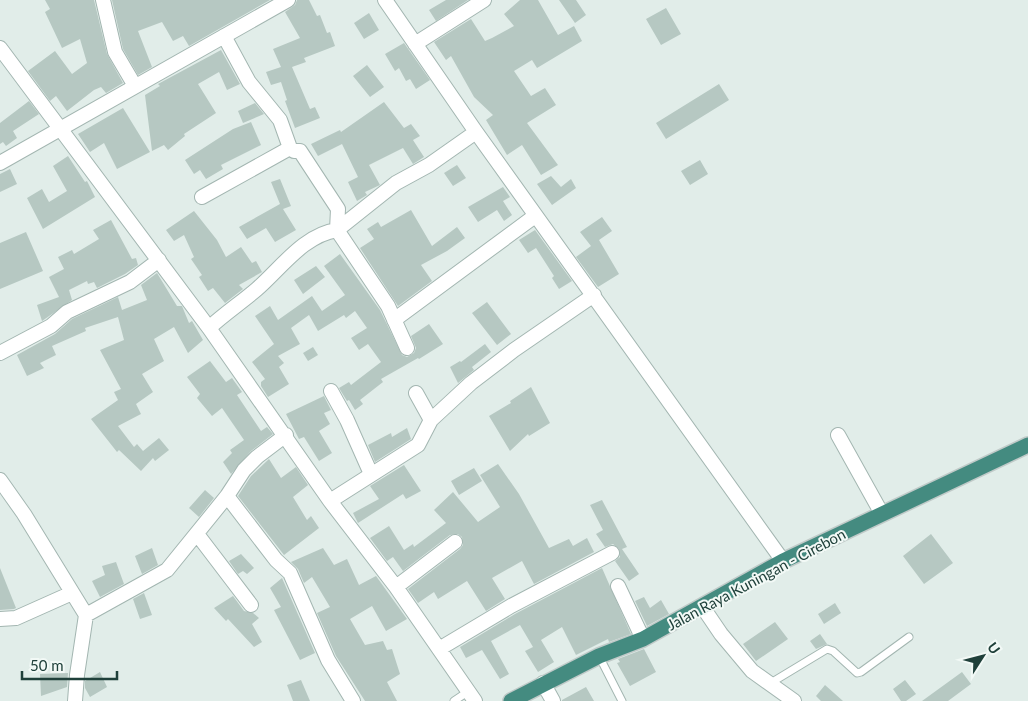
<svg xmlns="http://www.w3.org/2000/svg" width="1028" height="701" font-family="Lato,sans-serif">
	<rect width="100%" height="100%" fill="#e1ede9"/>
	<!-- building -->
	<path fill="#b6c8c2" d="M45,0H94L107,54L123,83L106,93L101,87L94,90L67,111L56,96L50,101L28,71L55,51L72,74L87,63L80,39L62,48L45,12L50,9Z
		M112,0H270L189,46L183,36L173,41L162,22L138,31L152,67L138,75L123,49Z
		M297,0H309L317,16L320,15L327,33L330,32L335,46L304,58L306,62L292,67L310,109L315,107L320,118L295,128L285,101L287,100L281,82L271,85L266,72L281,67L273,49L300,38L285,12L295,5Z
		M446,0H468L436,21L429,10Z
		M520,0H538L558,35L574,26L582,41L537,68L532,60L514,71L531,96L545,88L556,105L527,123L558,165L541,175L522,145L507,155L486,120L493,115L474,97L451,56L446,60L434,42L471,19L485,41L492,38L514,26L504,14Z
		M559,0H576L586,15L575,23Z
		M666,8L681,34L661,45L646,19Z
		M369,13L379,30L364,39L354,23Z
		M404,43L430,80L416,89L410,79L406,81L399,68L395,71L385,54Z
		M221,50L240,84L227,90L219,72L198,84L216,113L184,134L185,136L168,150L164,145L152,151L145,95L160,86L158,84Z
		M367,65L384,87L370,97L353,76Z
		M719,84L729,100L666,139L656,123Z
		M29,101L39,114L13,131L17,138L6,146L3,142L0,144V123Z
		M384,102L404,128L411,124L420,136L413,140L424,157L413,164L403,148L369,165L380,185L365,192L367,195L357,201L348,182L358,177L342,144L318,156L311,144L340,130L341,132Z
		M255,103L264,114L243,123L238,111Z
		M123,108L150,152L117,169L104,143L90,152L78,134Z
		M251,122L261,145L221,165L223,169L206,179L200,170L194,174L185,160L233,129Z
		M68,156L85,182L87,181L95,197L43,229L27,198L42,189L49,202L67,191L53,166Z
		M700,160L708,174L690,185L681,171Z
		M457,165L466,178L453,186L444,173Z
		M10,169L17,184L0,192V174Z
		M551,176L561,187L571,179L576,188L552,205L537,184Z
		M280,179L291,206L283,209L296,230L275,242L266,228L247,239L239,227L280,204L271,182Z
		M503,187L510,197L503,201L512,215L504,221L497,210L478,222L468,207Z
		M411,210L432,246L457,227L465,238L447,251L421,265L432,281L398,306L360,248L374,239L367,229L378,222L381,227Z
		M194,211L217,240L226,257L241,247L252,263L256,261L262,272L239,285L243,289L225,303L213,288L208,291L199,277L202,275L191,259L194,257L184,235L174,241L166,230Z
		M602,217L612,231L599,240L619,274L598,287L576,257L591,246L580,232Z
		M111,220L132,259L136,258L138,265L125,274L97,288L94,282L88,284L87,281L69,290L72,300L42,321L37,305L59,297L49,277L64,269L58,257L72,250L74,254L99,239L93,230Z
		M535,230L572,281L559,289L552,278L554,276L536,248L528,253L519,240Z
		M26,232L43,271L0,289V243Z
		M340,254L380,310L402,355L407,357L414,353L416,348L411,336L429,324L443,344L419,359L418,358L381,379L383,382L360,400L363,404L355,410L349,400L347,401L339,388L349,382L351,385L381,362L368,344L359,350L351,338L367,328L355,311L346,318L344,315L318,331L309,315L291,328L300,344L278,356L284,363L279,367L289,384L268,397L261,386V382L265,379L252,362L274,344L255,316L270,306L278,320L312,296L322,311L345,295L324,266Z
		M316,266L325,277L303,294L294,280Z
		M157,273L177,306H182L189,323L192,321L203,340L188,353L174,327L154,339L164,361L142,374L153,392L136,404L141,414L118,426L134,447L137,444L143,451L159,438L169,450L155,461L153,458L141,471L119,450L117,452L91,419L118,400L114,392L121,389L100,350L124,340L118,317L85,328L86,331L52,346L56,355L40,363L44,368L27,376L17,355L55,334L72,319L118,297L122,310L147,300L141,285Z
		M487,302L511,334L497,345L472,313Z
		M485,344L491,352L472,367L474,370L458,383L450,367L460,361L461,362Z
		M313,347L318,355L308,361L303,353Z
		M210,361L226,382L232,378L242,392L237,395L261,431L267,427L273,434L251,451L231,474L223,462L232,453L230,450L244,440L222,408L212,416L197,398L200,394L187,377Z
		M531,387L550,423L529,436L528,434L510,451L489,416L511,403L510,401Z
		M324,396L331,410L324,413L330,424L319,431L332,453L319,461L304,437L299,439L286,414Z
		M407,428L411,439L375,462L368,445L391,433L392,437Z
		M269,459L281,478L296,467L308,485L293,497L307,520L311,516L319,528L284,555L238,496L251,476Z
		M498,464L519,494L549,548L569,539L573,546L587,538L594,552L534,584L522,561L492,578L505,599L486,611L467,581L438,599L434,592L418,603L408,589L460,549L463,545L462,537L458,534L450,535L403,571L393,557L387,561L370,538L389,526L404,550L413,544L414,547L446,523L434,510L453,492L478,522L500,507L480,475Z
		M404,465L421,491L406,499L403,494L358,523L353,513L379,499L370,486Z
		M474,468L482,481L459,495L451,481Z
		M205,490L214,498L199,517L189,508Z
		M602,500L627,547L622,549L639,574L629,581L615,561L620,557L619,549L613,544L605,547L596,534L603,530L590,505Z
		M931,534L953,563L924,584L903,556Z
		M152,548L158,565L142,574L135,556Z
		M323,548L334,565L347,559L359,585L376,576L407,619L386,631L372,606L350,619L365,645L383,641L387,650L392,649L400,674L387,682L397,701H365L336,656L317,613L330,607L312,577L304,583L298,569L291,562Z
		M241,554L254,568L247,574L243,571L238,574L229,561Z
		M116,562L124,584L100,597L92,581L105,575L102,566Z
		M0,568L16,608L14,609L0,610Z
		M602,568L631,634L609,642L608,639L576,655L562,627L541,640L554,662L538,672L525,651L533,647L520,625L491,641L509,674L500,679L482,650L466,658L460,647L515,614Z
		M282,578L315,653L300,660L274,610L281,607L270,588Z
		M144,593L152,615L140,619L133,599Z
		M233,596L244,611L253,613L259,618L252,624L262,642L254,647L228,619L226,621L214,608Z
		M644,597L650,608L661,600L669,614L647,626L635,601Z
		M835,603L841,613L824,624L818,614Z
		M775,622L788,639L756,661L743,644Z
		M820,634L827,644L816,649L810,641Z
		M644,649L656,672L630,686L617,663L620,662L618,659Z
		M100,672L107,687L90,697L85,688V681Z
		M962,672L971,684L948,701H922Z
		M68,673L67,687L41,696L40,674Z
		M301,680L310,701H293L287,685Z
		M905,680L916,694L906,701H901L893,689Z
		M825,685L843,701H821L816,696Z
		M586,687L594,701H562V700Z"/>
	<g fill="none" stroke-linecap="round" stroke-linejoin="round">
		<!-- service casing -->
		<g stroke="#a3b6b1" stroke-width="9">
			<path id="service" d="M599,656L622,701
				M769,684L827,649L833,651L857,673L861,672L909,637
				M454,701L469,691"/>
		</g>
		<!-- minor casing -->
		<g stroke="#a3b6b1" stroke-width="16">
			<path id="minor" d="M103,0L115,52L135,86
				M385,0L476,132L783,561
				M224,36L249,82L280,120L290,148L294,151H300L338,209L337,230L396,183L429,165L476,132
				M415,44L484,0
				M0,48L209,328L330,501L396,587L475,701
				M0,163L288,0
				M202,197L290,148
				M394,320L535,216
				M209,328C224,314 242,302 257,289C282,267 304,235 337,230L388,306L407,348
				M0,353L51,326L67,312L130,282L159,260
				M331,391L347,420L371,474
				M416,393L431,420
				M838,435L882,514
				M0,480L24,514L86,615
				M227,496L276,560L290,573L328,660L353,701
				M330,501L418,445L431,420L471,383L514,350L594,295
				M197,534L251,605
				M618,586L643,639
				M396,587L455,542
				M702,606L721,634L752,671L794,701
				M0,619L16,618L72,593
				M439,649L511,606L612,553
				M543,683L553,701
				M75,701L77,675L86,615L167,570L227,496L244,470L257,457L286,435"/>
		</g>
		<!-- trunk casing -->
		<g stroke="#c0cac8" stroke-width="18">
			<path id="trunk" d="M511,701L599,656L643,639L783,561L1028,445"/>
		</g>
		<!-- service -->
		<use href="#service" stroke="#fff" stroke-width="7"/>
		<!-- minor -->
		<use href="#minor" stroke="#fff" stroke-width="14"/>
		<!-- trunk -->
		<use href="#trunk" stroke="#448b80" stroke-width="15"/>
	</g>
	<g text-anchor="middle" dominant-baseline="central" stroke-width="4" stroke-linejoin="round" paint-order="stroke">
		<!-- street labels -->
		<g font-size="15" fill="#1f403a" stroke="#f2f9f6">
			<text transform="translate(756 579) rotate(-28)">Jalan Raya Kuningan - Cirebon</text>
		</g>
	</g>
	<!-- north arrow -->
	<g transform="translate(983 656) rotate(54)" stroke="#f2f9f6" stroke-width="4" paint-order="stroke">
	<path d="M0-4L9 19L0 12L-9 19Z" fill="#1f403a"/>
	<text y="-8" font-size="14" font-weight="bold" text-anchor="middle" fill="#1f403a">U</text>
	</g>
	<!-- scale -->
	<path d="M22 671v8h95v-8" fill="none" stroke="#1f403a" stroke-width="2.5"/>
	<text x="30" y="671" font-size="15" fill="#1f403a" stroke="#f2f9f6" stroke-width="4" paint-order="stroke">50 m</text>
</svg>
